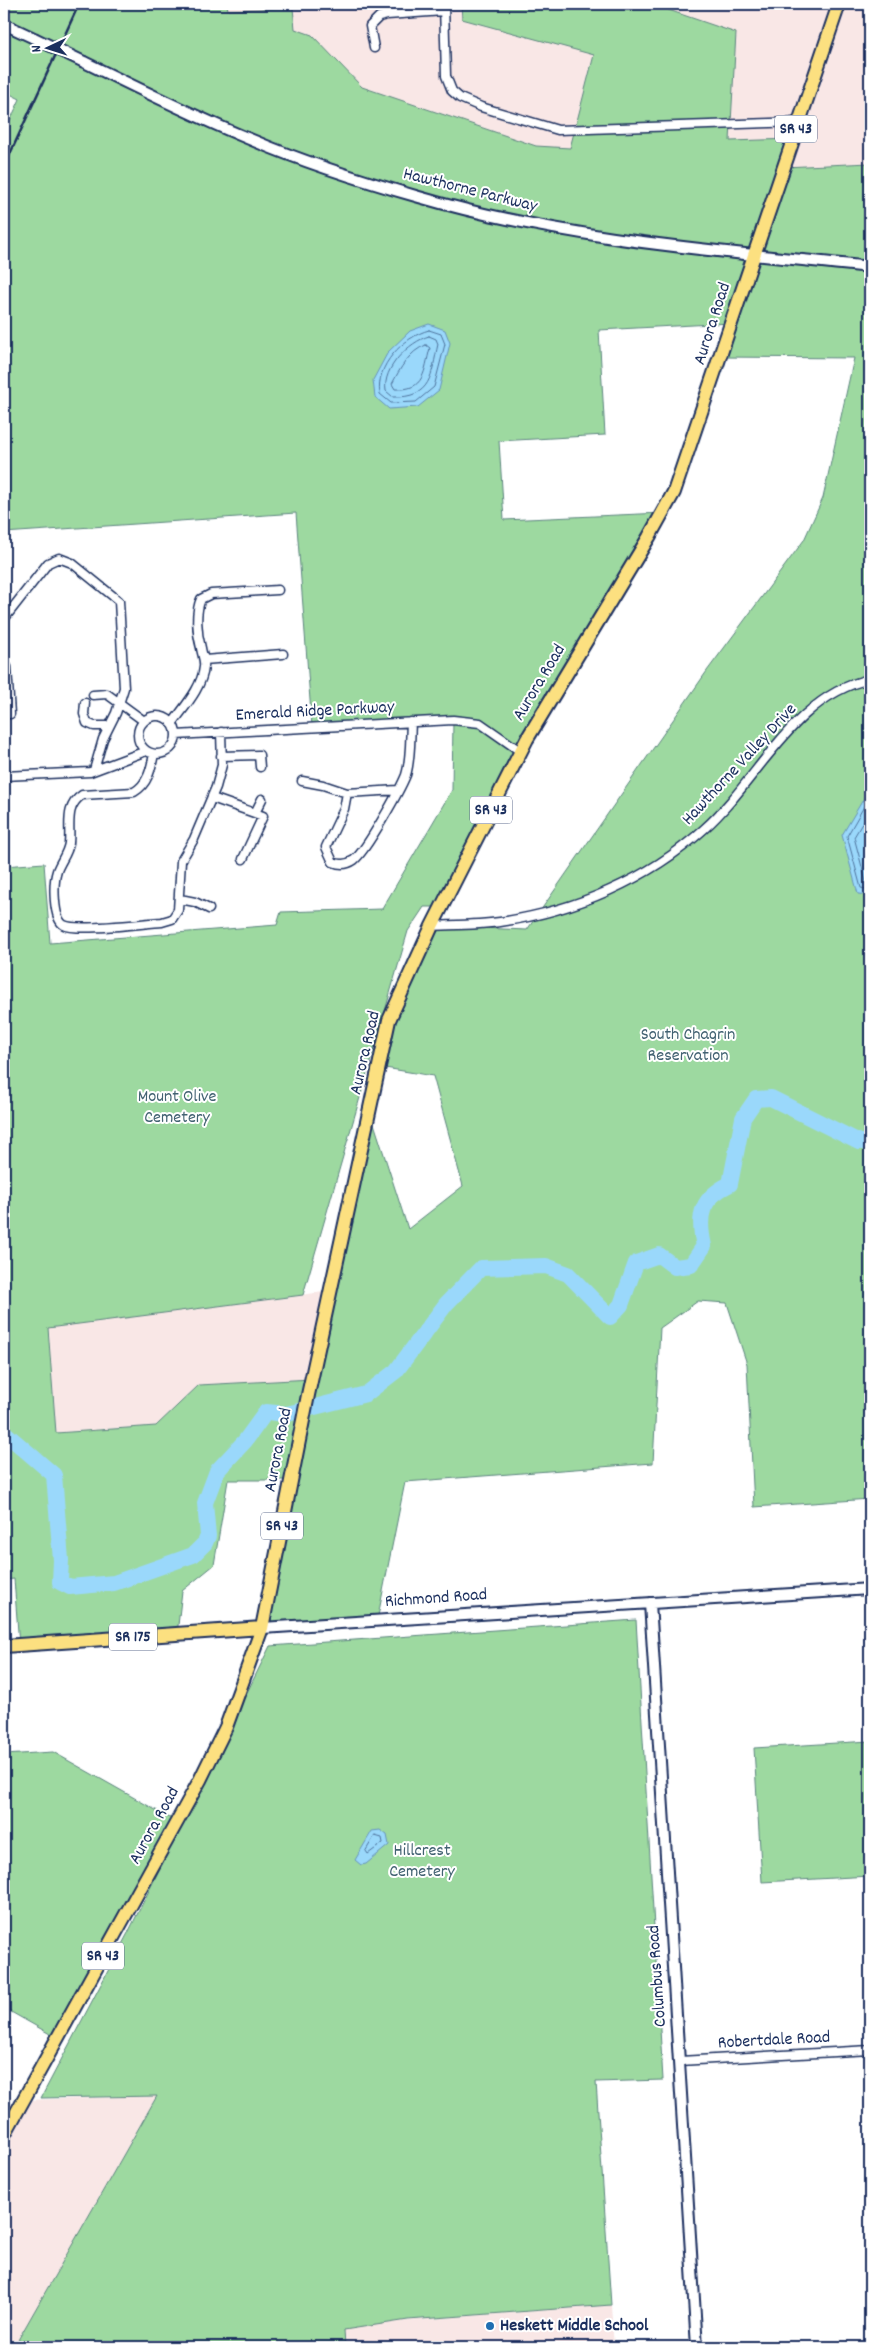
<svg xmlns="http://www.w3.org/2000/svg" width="874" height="2351" font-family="Dekko,sans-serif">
	<rect width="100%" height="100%" fill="#fff"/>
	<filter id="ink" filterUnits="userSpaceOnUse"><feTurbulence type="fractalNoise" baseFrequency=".02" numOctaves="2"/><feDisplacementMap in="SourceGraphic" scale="10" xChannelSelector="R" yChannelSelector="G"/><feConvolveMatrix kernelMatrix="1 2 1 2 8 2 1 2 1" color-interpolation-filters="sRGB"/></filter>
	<g filter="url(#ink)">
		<!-- built -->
		<path fill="#f9e7e6" d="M227,4H870V163L553,179L230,62Z
			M331,1291L312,1379L199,1385L156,1426L55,1433L48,1328Z
			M158,2096L14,2347H4V2135L23,2100Z
			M611,2305L614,2347H345L343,2330L391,2322Z"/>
		<!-- green -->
		<path fill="#9dd9a0" stroke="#5c847f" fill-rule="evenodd" d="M4,4H227L228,10L293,8L295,29L312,35L362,87L536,146L570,148L594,55L462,19L461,4H651L736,33L730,141L793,139L784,167L870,163V1499L754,1507L747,1364L727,1303L698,1301L660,1328L653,1463L405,1482L377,1621L262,1628L291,1480H228L214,1565L182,1591L177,1634L19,1645L14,1579L4,1580V866L44,863L50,943L277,925L281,912L382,909L452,790L453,720L312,727L296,513L4,533V134L20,99L4,91ZM731,323L720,357L854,358L823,498L804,540L707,671L527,930L432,926L389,1020L379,1067L433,1076L463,1186L408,1229L370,1111L312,1379L199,1385L156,1426L56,1433L48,1328L303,1295L408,931L424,907H442L527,739L663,513L504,520L499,441L605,435L599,330Z
			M636,1620L663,2080L596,2082L611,2305L408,2320L344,2330L345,2347H14L157,2096L41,2098L128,1933L270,1646Z
			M870,1741V1876L762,1882L754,1748Z
			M53,1752L177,1822L57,2038L4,2008V1755Z"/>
		<!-- water -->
		<path fill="#9ad8fb" stroke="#6794bc" d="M429,324L445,330L450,343L439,390L418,407L389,409L375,397L373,380L388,352L410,331Z
			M870,777V895L858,894L842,835L864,798Z
			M380,1830L387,1835L389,1845L366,1864L361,1865L355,1860L372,1831Z"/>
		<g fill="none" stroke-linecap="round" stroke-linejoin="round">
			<!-- shore -->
			<path stroke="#4e739d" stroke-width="1" d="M429,330L441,334L445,344L434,387L416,402L391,403L380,394C375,366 403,337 429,330Z
				M429,336L436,339L438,344C431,375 432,398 393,397L386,391C382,368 409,342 429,336Z
				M426,345L430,348C424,371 425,391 395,389L392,384C400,369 409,351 426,345Z
				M870,796L847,836L861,888L870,890
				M870,810L854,837L866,882L870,884
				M375,1836L382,1838L383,1843L368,1854L366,1851Z"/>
			<!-- river -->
			<path stroke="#9ad8fb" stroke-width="16" d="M4,1432L54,1475L61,1560L60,1582L70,1587L114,1583L193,1555L205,1543L208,1536L205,1503L217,1471L245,1441L266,1412L287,1414L366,1394L396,1371L446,1304L481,1268L546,1266L568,1274L610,1317L621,1305L636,1263L659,1255L675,1267L691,1265L704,1246C697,1215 701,1198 730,1184L743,1118L756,1099L771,1098L859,1142H870"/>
			<!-- minor casing -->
			<g stroke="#1b2f5e" stroke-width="11">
				<path id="minor" d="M444,4L446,76L452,91L460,98L481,107L558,130L798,122
					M374,48L370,26L379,17L387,15L444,11
					M4,619L48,563L59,558L72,563L119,601L124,688L116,713L103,739L94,770
					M204,660L283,654
					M4,666L7,667L10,714H4
					M93,695L107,694L144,721
					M85,703L84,714L87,723L94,726H109
					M138 735a19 19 0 1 1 38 0a19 19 0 1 1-38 0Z
					M172,724C184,707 202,688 204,667C205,660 202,655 201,648C197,634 195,612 201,599L211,594L278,590
					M176,735L453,720L480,723L520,751
					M154,754C151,769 148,784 134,792L82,795C64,807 71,826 69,843C68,853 60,862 57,871C53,883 53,919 64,925C76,932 144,923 162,922L172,919L178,910L181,861L194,839L216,787L222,765L221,732
					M221,756L259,755L260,767
					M4,776L90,772L146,751
					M302,781L323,785L347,793L398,790
					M347,793L344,809L326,847L333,862C340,865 347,865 354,860C366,851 400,790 406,775C411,759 410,739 411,722
					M212,798L263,816L243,859
					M255,813L262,799
					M180,899L195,902L209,909
					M432,926C454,925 478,925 500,922C575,911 648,880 704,829C759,780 793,696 870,679
					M680,2061L870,2050"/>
			</g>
			<!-- tertiary casing -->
			<g stroke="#1b2f5e" stroke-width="14">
				<path id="tertiary" d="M4,24L34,38
					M84,62C140,89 195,117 252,140C306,163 363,181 419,197C566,240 719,251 870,267
					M650,1603L697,2347
					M262,1628L870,1589"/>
			</g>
			<!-- primary casing -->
			<g stroke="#1b2f5e" stroke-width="16">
				<path id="primary" d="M4,1646L262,1628
					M4,2135L200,1780L226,1727L262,1628L308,1395L389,1020L432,926L527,739L649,537L674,492L839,4"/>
			</g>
			<!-- minor -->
			<use href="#minor" stroke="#fff" stroke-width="8"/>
			<!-- tertiary -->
			<use href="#tertiary" stroke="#fff" stroke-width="10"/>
			<!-- primary -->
			<use href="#primary" stroke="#fce080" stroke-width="12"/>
			<!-- rail -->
			<path stroke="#1b2f5e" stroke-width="2.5" d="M4,167L79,4"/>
			<!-- tertiary-bridge casing -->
			<g stroke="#1b2f5e" stroke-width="14" stroke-linecap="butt">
				<path id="tertiary-bridge" d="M34,38L84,62"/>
			</g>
			<!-- tertiary-bridge -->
			<use href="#tertiary-bridge" stroke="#fff" stroke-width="10"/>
		</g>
	</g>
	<!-- markers -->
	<circle fill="#1f6fb2" stroke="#fff" stroke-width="2" cx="490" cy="2326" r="5"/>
	<g text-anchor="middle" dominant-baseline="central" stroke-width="4" stroke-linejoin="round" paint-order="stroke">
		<!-- shield labels -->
		<g fill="#fff" stroke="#5f6d8e" stroke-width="1">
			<rect x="775" y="115.5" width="42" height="27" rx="4"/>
			<rect x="470" y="796.5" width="42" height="27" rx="4"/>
			<rect x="261" y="1512.5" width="42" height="27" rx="4"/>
			<rect x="109" y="1623.5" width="48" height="27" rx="4"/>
			<rect x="82" y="1942.5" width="42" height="27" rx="4"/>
		</g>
		<g font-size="16" font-weight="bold" fill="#1b2f5e">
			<text x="796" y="129">SR 43</text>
			<text x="491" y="810">SR 43</text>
			<text x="282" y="1526">SR 43</text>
			<text x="133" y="1637">SR 175</text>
			<text x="103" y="1956">SR 43</text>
		</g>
		<!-- street labels -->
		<g font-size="18" fill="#1b2f5e" stroke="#fff">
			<text transform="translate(470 191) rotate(14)">Hawthorne Parkway</text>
			<text transform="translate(713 324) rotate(-72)">Aurora Road</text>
			<text transform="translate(540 683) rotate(-59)">Aurora Road</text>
			<text transform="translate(315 712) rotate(-3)">Emerald Ridge Parkway</text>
			<text transform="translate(740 765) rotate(-47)">Hawthorne Valley Drive</text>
			<text transform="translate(366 1053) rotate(-77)">Aurora Road</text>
			<text transform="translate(279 1450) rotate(-79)">Aurora Road</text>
			<text transform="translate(436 1599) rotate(-4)">Richmond Road</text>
			<text transform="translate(155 1826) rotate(-61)">Aurora Road</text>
			<text transform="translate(658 1976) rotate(-94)">Columbus Road</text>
			<text transform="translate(774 2041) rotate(-3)">Robertdale Road</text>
		</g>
		<!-- park labels -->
		<g font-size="18" fill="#426272" stroke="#fff">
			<text x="688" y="1035">South Chagrin<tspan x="688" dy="21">Reservation</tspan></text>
			<text x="177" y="1097">Mount Olive<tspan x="177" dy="21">Cemetery</tspan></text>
			<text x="422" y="1851">Hillcrest<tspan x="422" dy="21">Cemetery</tspan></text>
		</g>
		<!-- poi labels -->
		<g font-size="18" font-weight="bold" fill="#1b2f5e" stroke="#fff" text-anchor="start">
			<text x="500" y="2326">Heskett Middle School</text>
		</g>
	</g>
	<!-- margin -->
	<rect width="874" height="2351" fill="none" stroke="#fff" stroke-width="20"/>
	<rect x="10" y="10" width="854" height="2331" fill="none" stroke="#1b2f5e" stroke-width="2" filter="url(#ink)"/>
	<!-- north arrow -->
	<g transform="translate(48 48) rotate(266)" stroke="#ffffff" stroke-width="4" paint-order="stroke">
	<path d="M0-4L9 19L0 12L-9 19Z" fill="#1b2f5e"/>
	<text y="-8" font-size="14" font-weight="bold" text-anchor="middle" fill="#1b2f5e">N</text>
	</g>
</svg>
